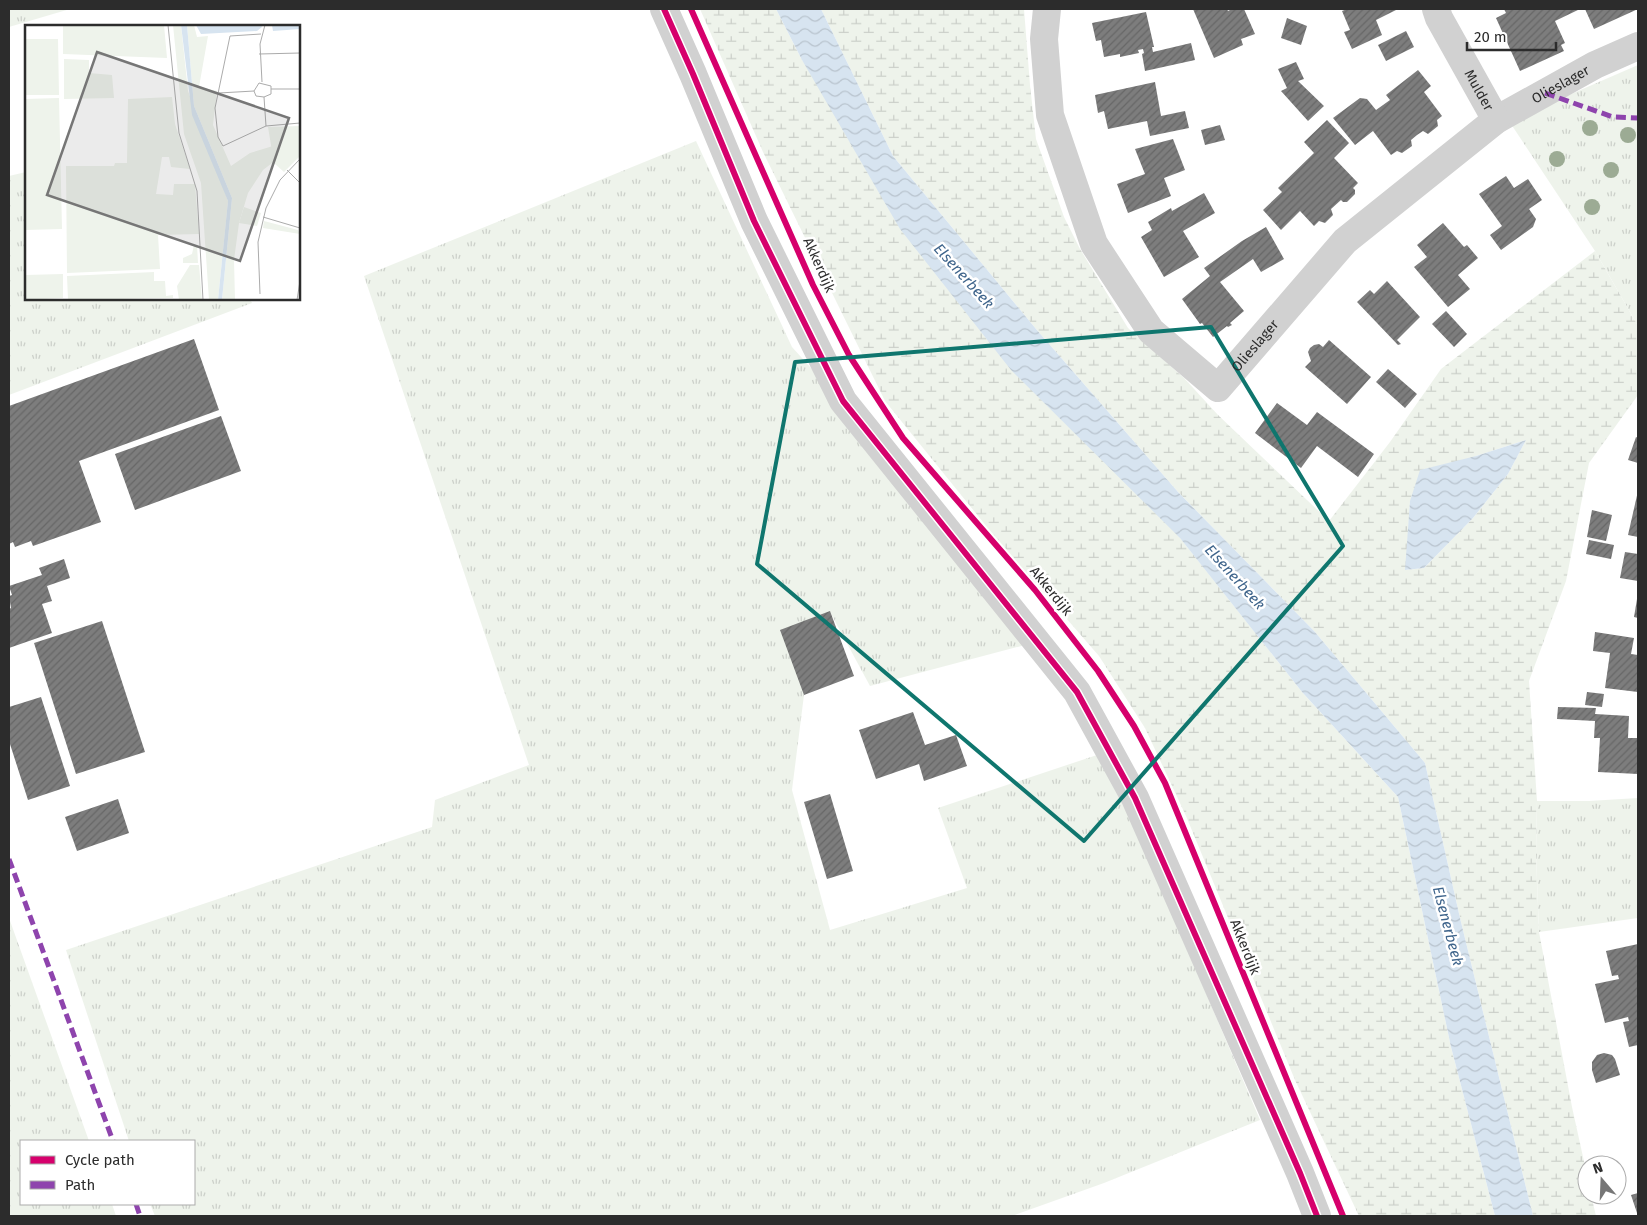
<svg xmlns="http://www.w3.org/2000/svg" width="1647" height="1225" font-family="'Fira Sans',sans-serif">
	<defs>
		<pattern id="grass-tufts" width="24" height="20" patternUnits="userSpaceOnUse" patternTransform="scale(1.25)"><rect width="24" height="20" fill="#eef3eb"/><path d="M3 7l-1-3M5 7V3M7 7l1-3M15 17l-1-3M17 17v-4M19 17l1-3" fill="none" stroke="#ccd0ca"/></pattern>
		<pattern id="wetland-marsh" width="20" height="14" patternUnits="userSpaceOnUse" patternTransform="scale(1.25)"><rect width="20" height="14" fill="#eef3eb"/><path d="M1 5h8M5 5V1M11 12h8M15 12V8" fill="none" stroke="#ccd0ca"/></pattern>
		<pattern id="water-waves" width="16" height="10" patternUnits="userSpaceOnUse" patternTransform="scale(1.25)"><rect width="16" height="10" fill="#d7e4f0"/><path d="M0 5q4-4 8 0t8 0" fill="none" stroke="#b9c4ce"/></pattern>
		<pattern id="building-hatch" width="6" height="6" patternUnits="userSpaceOnUse" patternTransform="scale(1.25)"><rect width="6" height="6" fill="#7d7d7d"/><path d="M-1 1l2-2M0 6l6-6M5 7l2-2" fill="none" stroke="#676767"/></pattern>
	</defs>
	<rect width="100%" height="100%" fill="#fff"/>
	<!-- grass -->
	<path fill="url(#grass-tufts)" d="M9,9H70L9,27Z
		M1638,65V326L1595,251L1509,121Z
		M696,141L792,347L830,389L1025,645L870,686L830,612L804,695L792,790L830,930L967,888L938,808L1100,754L1113,775L1260,1120L1104,1183L1012,1216H155L150,1204H194V1141H129L66,950L432,827L435,800L529,765L364,276Z
		M26,172V299H250L252,303L9,395V176Z
		M1638,798V918L1539,932L1536,854L1537,801H1589Z
		M9,918L89,1141H21V1204H112L116,1216H9Z"/>
	<!-- wetland -->
	<path fill="url(#wetland-marsh)" fill-rule="evenodd" d="M700,9H776L802,60L1302,692L1398,797L1451,1047L1495,1216H1359L1295,1080L1186,816L1145,728L1099,656L987,527L885,401L763,152Z
		M821,9H1024L1030,85L1036,139L1064,217L1080,249L1128,328L1184,378L1218,415L1329,521L1390,442L1441,369L1595,251L1638,326V395L1589,463L1566,581L1529,681L1537,801L1536,854L1539,932L1572,1107L1587,1175V1195H1591L1596,1216H1533L1460,918L1425,763L1315,632L1178,492L1036,329L893,156ZM1526,440L1508,474L1473,518L1424,568L1406,570L1410,501L1476,456Z"/>
	<!-- water -->
	<path fill="url(#water-waves)" d="M776,9H821L893,156L1036,329L1178,492L1315,632L1425,763L1460,918L1533,1216H1495L1451,1047L1398,797L1302,692L1180,538L1011,370L900,229L802,60Z
		M1526,440L1508,474L1473,518L1424,568L1405,570L1410,501L1420,470L1476,456Z"/>
	<!-- building -->
	<path fill="url(#building-hatch)" d="M1193,9H1227L1228,11L1232,9H1244L1255,34L1241,39L1243,45L1214,58Z
		M1347,9H1396V10L1376,20L1382,35L1352,49L1344,32L1350,30L1342,11Z
		M1504,9H1580L1555,21L1565,43L1561,45L1564,51L1520,71L1496,18L1506,13Z
		M1585,9H1638L1594,29Z
		M1146,12L1154,47H1152L1153,52L1191,43L1195,60L1145,71L1142,54L1144,53L1143,49L1138,50L1139,53L1120,57V54L1104,57L1101,40L1096,41L1092,23Z
		M1287,18L1307,26L1301,45L1281,38Z
		M1406,31L1414,47L1386,61L1378,45Z
		M1296,62L1304,79L1298,81L1324,106L1308,121L1281,91L1287,88L1278,69Z
		M1418,70L1431,86L1424,92L1442,116L1437,120L1438,126L1428,134L1423,131L1417,135L1411,140L1412,146L1402,153L1397,151L1391,155L1373,131L1355,145L1333,118L1360,98L1367,99L1376,110L1390,100L1386,95Z
		M1155,82L1161,116L1185,111L1189,128L1150,136L1147,121L1108,129L1104,111L1098,113L1095,95Z
		M1327,120L1349,143L1334,158L1358,183L1353,188L1355,190V194L1347,202H1343L1341,200L1331,209L1333,215L1325,223L1319,221L1314,226L1300,211L1281,230L1263,210L1282,192L1278,188L1314,153L1304,142Z
		M1220,125L1225,140L1205,145L1201,130Z
		M1173,139L1185,170L1164,178L1171,196L1128,213L1117,184L1145,174L1135,149Z
		M1506,176L1514,188L1528,179L1542,200L1529,209L1536,219L1533,227L1501,250L1490,235L1502,226L1479,194Z
		M1204,193L1215,213L1183,231L1199,257L1164,277L1141,237L1152,230L1148,222L1171,208L1172,211Z
		M1443,223L1464,247L1467,245L1478,258L1458,275L1470,289L1448,307L1414,267L1427,257L1417,245Z
		M1266,227L1284,259L1261,272L1253,259L1220,282L1244,311L1230,323L1232,325L1228,327L1227,326L1213,337L1202,323L1200,324L1182,299L1210,276L1204,268L1242,241Z
		M1387,281L1420,317L1397,340L1401,344L1398,345L1357,302L1370,290L1374,294Z
		M1446,311L1467,334L1454,347L1432,324Z
		M194,339L219,410L79,461L101,522L33,546L31,541L15,547L13,542L9,544V406Z
		M1329,340L1371,377L1347,404L1305,367L1311,361L1308,352L1310,348L1314,345L1319,344L1323,347Z
		M1388,369L1417,394L1405,408L1376,382Z
		M1277,403L1307,425L1317,412L1374,454L1358,477L1317,446L1301,468L1255,433Z
		M221,416L241,471L135,510L115,454Z
		M1636,437L1638,438V463L1628,460Z
		M1638,491V537L1628,535Z
		M1592,510L1612,515L1606,541L1587,537Z
		M1589,540L1614,545L1611,559L1586,554Z
		M1625,552L1638,554V581L1620,578Z
		M64,559L70,578L47,586L52,601L42,604L52,633L9,648V609L11,608L9,596L12,595L9,586L42,575L39,568Z
		M1637,599H1638V618L1634,617Z
		M830,611L854,676L804,695L780,630Z
		M102,621L145,752L76,774L34,643Z
		M1595,632L1634,638L1631,654L1638,655V692L1605,688L1610,653L1593,651Z
		M1587,692L1604,694L1602,707L1585,705Z
		M41,697L70,786L28,800L9,741V707Z
		M1558,707L1596,708L1595,714L1629,716L1628,738H1638V774L1598,772L1600,738H1594L1595,721L1557,719Z
		M913,712L925,745L956,735L967,766L924,781L919,764L876,779L859,730Z
		M830,794L853,871L827,879L804,802Z
		M118,799L129,833L77,851L65,817Z
		M1638,944V1045L1629,1047L1623,1022L1629,1021L1628,1017L1605,1023L1595,984L1619,979L1618,975L1612,976L1606,951Z
		M1604,1053L1612,1055L1615,1059L1620,1075L1596,1083L1592,1070V1062L1597,1055Z
		M1638,1193V1216L1631,1195Z"/>
	<g fill="none" stroke-linecap="round" stroke-linejoin="round">
		<!-- minor -->
		<g stroke="#d1d1d1" stroke-width="28">
			<path d="M664,9L693,74L754,221L843,401L1077,692L1135,798L1300,1173L1317,1216"/>
			<path id="s1" d="M1047,9L1044,39L1050,115L1094,244L1151,331L1218,388L1345,241L1496,120L1595,65L1638,46"/>
			<path id="s2" d="M1436,9L1439,18L1496,120"/>
		</g>
		<!-- quiet -->
		<path stroke="#8e44ad" stroke-width="5" stroke-dasharray="10 5" stroke-linecap="butt" d="M1545,93L1613,117L1638,118
			M9,859L113,1141
			M136,1204L140,1216"/>
		<!-- cycleway casing -->
		<g stroke="#fff" stroke-width="9">
			<path id="cycleway" d="M664,9L693,74L754,221L843,401L1077,692L1135,798L1300,1173L1317,1216
				M691,9L813,285L849,355L903,438L1035,590L1098,671L1134,726L1165,783L1343,1216"/>
		</g>
		<!-- cycleway -->
		<use href="#cycleway" stroke="#d6006c" stroke-width="6"/>
	</g>
	<!-- trees -->
	<g fill="#9cab94">
		<circle cx="1590" cy="128" r="8"/>
		<circle cx="1628" cy="135" r="8"/>
		<circle cx="1557" cy="159" r="8"/>
		<circle cx="1611" cy="170" r="8"/>
		<circle cx="1592" cy="207" r="8"/>
	</g>
	<!-- marked area -->
	<path fill="none" stroke="#0f766e" stroke-width="4" stroke-linejoin="round" d="M1211,327L1343,546L1084,841L757,564L795,362Z"/>
	<g text-anchor="middle" dominant-baseline="central" stroke-width="5" stroke-linejoin="round" paint-order="stroke">
		<!-- street labels -->
		<g font-size="14" fill="#2c2c2c" stroke="#fff">
			<text stroke="none"><textPath href="#s1" startOffset="896">Olieslager</textPath></text>
			<text stroke="none"><textPath href="#s2" startOffset="92">Mulder</textPath></text>
			<text transform="translate(819 265) rotate(66)">Akkerdijk</text>
			<text stroke="none"><textPath href="#s1" startOffset="491">Olieslager</textPath></text>
			<text transform="translate(1051 591) rotate(51)">Akkerdijk</text>
			<text transform="translate(1245 947) rotate(68)">Akkerdijk</text>
		</g>
		<!-- water labels -->
		<g font-size="15" font-style="italic" fill="#3e648b" stroke="#fff">
			<text transform="translate(964 276) rotate(48)">Elsenerbeek</text>
			<text transform="translate(1235 577) rotate(48)">Elsenerbeek</text>
			<text transform="translate(1448 926) rotate(75)">Elsenerbeek</text>
		</g>
	</g>
	<!-- overview -->
	<g transform="translate(25 25)">
		<rect width="275" height="275" fill="#fff"/>
		<path d="M38,0H139L142,33L38,29ZM0,14H33L34,70H0ZM39,34L64,35V48L87,50L89,73L39,74ZM147,72L150,99L165,144L146,142L144,132H137L131,169L148,170L149,159H170L174,209L133,210L135,244L42,248L41,141H89L90,138H102L103,74ZM34,73L37,204L0,205V74ZM275,101V131L259,147L249,138L243,102ZM219,182L236,188L232,201L214,198ZM239,196L273,205L275,209L238,203ZM169,220H172L173,238H158V233L167,229ZM165,240H174L177,275H154L152,261ZM129,247V256H140L141,271L148,270V273L43,275L42,251ZM38,249V273L0,275V250Z" fill="#eef3eb"/>
		<path d="M148,0H156L163,66L203,176L193,275H184L176,158L159,109ZM162,0H169L172,12L183,11L174,62L192,66L188,100L206,141L225,128L248,121L251,135L238,145L223,168L214,198L209,235L210,275H197L207,173L169,81Z" fill="#eef3eb"/>
		<path d="M156,0H162L169,81L207,173L197,275H193L203,176L167,90ZM171,0H236L237,2L232,6L176,9ZM247,0H275V4L248,6Z" fill="#d7e4f0"/>
		<path fill="none" stroke="#ababab" stroke-width="1" d="M143,0L154,108L172,166L178,275M236,9L205,11L190,83L193,112L198,121L241,101L275,98M234,29L275,28M237,57L235,19L240,0M246,64H275M194,68L229,66L231,71L239,72L246,69V61L234,58L229,66M239,72L241,101M262,145L275,158M238,192L275,203M235,269L233,217L241,183L255,155L275,134M272,275L275,256"/>
		<path fill="#767676" fill-opacity="0.15" stroke="#767676" stroke-width="2.5" d="M72,27L264,93L215,236L22,170Z"/>
		<rect width="275" height="275" fill="none" stroke="#2c2c2c" stroke-width="2.5"/>
	</g>
	<!-- border -->
	<rect width="1647" height="1225" fill="none" stroke="#2c2c2c" stroke-width="20"/>
	<!-- legend -->
	<rect x="20" y="1140" width="175" height="65" fill="#ffffff" stroke="#ababab"/>
	<rect x="30" y="1156" width="25" height="8" fill="#d6006c" stroke="#ababab"/>
	<text x="65" y="1165" font-size="15" fill="#2c2c2c">Cycle path</text>
	<rect x="30" y="1181" width="25" height="8" fill="#8e44ad" stroke="#ababab"/>
	<text x="65" y="1190" font-size="15" fill="#2c2c2c">Path</text>
	<!-- north arrow -->
	<g transform="translate(1602 1180) rotate(341)"><circle r="24" fill="#ffffff" stroke="#ababab"/>
	<path d="M0-4L9 19L0 12L-9 19Z" fill="#767676"/>
	<text y="-8" font-size="14" font-weight="bold" text-anchor="middle" fill="#2c2c2c">N</text>
	</g>
	<!-- scale -->
	<path d="M1467 42v8h89v-8" fill="none" stroke="#2c2c2c" stroke-width="2.5"/>
	<text x="1474" y="42" font-size="15" fill="#2c2c2c" stroke="#ffffff" stroke-width="4" paint-order="stroke">20 m</text>
</svg>
